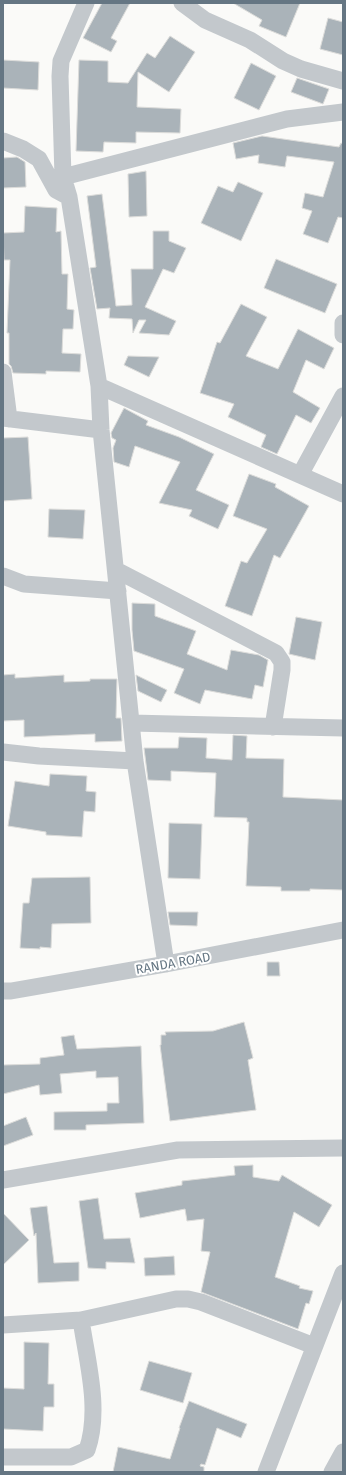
<svg xmlns="http://www.w3.org/2000/svg" width="346" height="1475" font-family="'Fira Sans',sans-serif">
	<rect width="100%" height="100%" fill="#fafaf8"/>
	<!-- building -->
	<path fill="#aab3b9" stroke="#dcdcda" d="M102,3H130L111,38L117,41L111,52L83,38Z
		M233,3H300L286,37L259,26L262,20Z
		M328,18L343,22V55L320,49Z
		M170,36L195,52L169,92L138,72L137,107L181,109L180,133L136,132V143L104,142L103,152L76,151L79,60L108,61V82L128,83L147,53L155,58Z
		M3,60L39,62L38,90L3,88Z
		M251,63L276,76L259,110L234,98Z
		M297,78L329,89L323,104L291,92Z
		M262,136L339,147L341,143L343,144V218L338,217L328,243L303,234L312,211L302,208L305,193L323,197L334,162L287,156L285,167L258,163L259,155L236,159L233,143Z
		M17,157L25,162L26,187L3,188V158Z
		M146,171L147,216L129,217L128,174Z
		M238,182L263,193L241,241L201,223L218,186L233,192Z
		M102,194L116,306L132,305L131,269H153V231H169V241L186,248L174,273L163,269L145,307L176,321L169,335L139,333L146,320H139L133,333L132,319L109,318L110,308L97,309L90,268L96,267L87,196Z
		M25,206L57,208L56,232L61,231L62,274H68L67,309L74,310L73,329H63L62,353L81,354L80,372L46,371V374L13,373L11,366L9,364V333H7L10,260H4L3,233L24,232Z
		M276,259L337,284L325,313L264,288Z
		M241,304L267,317L246,356L278,369L298,329L334,348L324,369L306,360L293,392L320,408L311,423L296,415L277,454L261,447L266,435L228,417L234,404L200,393L217,342L220,343Z
		M128,356L159,357L149,377L124,365Z
		M124,408L148,421L146,425L179,437L214,454L196,490L229,505L218,529L189,516L192,510L159,503L180,462L135,446L129,467L114,462L113,448L116,440L112,438L111,433Z
		M28,437L32,499L3,501V438Z
		M249,474L276,484L275,487L309,506L280,558L274,555L252,616L225,606L241,561L247,563L267,529L233,516Z
		M49,509L85,510L83,539L48,537Z
		M132,603L155,604V616L196,631L187,654L227,670L231,650L259,655L268,660L263,687L255,685L252,699L205,690L200,704L174,693L184,669L134,651L132,630Z
		M296,617L322,622L315,660L289,654Z
		M15,674V678L64,675V682L90,681V679H117L116,718H121L122,741L95,742V734L24,737V720L3,721V675Z
		M136,675L167,690L161,702L138,691Z
		M233,735L247,736L246,758L284,759L283,797L343,800V890L310,889V891H281V887L246,886L249,822H247V818L214,817L216,773L171,771V781L148,780L144,748H178L179,737L207,738L206,758L232,760Z
		M50,774L87,776L86,791L96,792L95,812L84,811L82,837L46,835V832L8,826L15,781L49,786Z
		M169,823L202,824L200,879L168,878Z
		M90,877L91,923L52,924L51,948L40,947V949L20,948L23,903H29L32,878Z
		M168,912H198L197,926L170,925Z
		M267,962H279L280,976H267Z
		M244,1022L253,1058L248,1060L256,1110L170,1121L160,1045H161V1035H166L165,1032L213,1031Z
		M74,1035L77,1049L141,1046L144,1123L86,1125V1130H54V1112L107,1111V1103H119L118,1077L96,1078V1071L60,1074L62,1093L40,1095L39,1085L3,1094V1065L40,1064V1058L64,1055L61,1037Z
		M26,1117L33,1135L3,1146V1126Z
		M253,1165V1177L279,1181L282,1175L332,1205L319,1227L294,1212L275,1277L300,1286L299,1288L313,1291L309,1304L306,1303L298,1329L201,1292L210,1252L201,1251L204,1219L187,1221L185,1209L140,1218L135,1193L182,1185V1181L235,1175L234,1166Z
		M98,1198L104,1239L130,1238L135,1263L106,1262V1269L88,1268L79,1201Z
		M47,1206L54,1263L79,1262V1281L38,1283L36,1233L34,1236L30,1208Z
		M3,1213L29,1240L3,1265Z
		M174,1256L175,1275L145,1276L144,1258Z
		M24,1342L49,1343L48,1384H54V1407H44L43,1431L3,1429V1388L24,1389Z
		M149,1361L192,1373L183,1403L140,1390Z
		M189,1401L247,1424L241,1438L217,1428L205,1465L201,1464L200,1466L204,1467V1472H113L118,1447L170,1459L180,1428H179Z"/>
	<g fill="none" stroke-linecap="round" stroke-linejoin="round">
		<!-- minor -->
		<path stroke="#c3c8cc" stroke-width="17" d="M86,3L61,61L60,76L63,177L69,197L99,386L101,430L135,761L166,964
			M182,3L205,20L250,40L283,61L301,69L343,81
			M3,141L23,149L39,159L56,190L69,197
			M63,177L287,119L343,112
			M343,323V335
			M3,372L9,419
			M99,386L343,494
			M3,418L101,430
			M300,475L343,396
			M116,570L276,653L282,662V670L273,727
			M3,576L24,584L118,591
			M131,723L343,728
			M3,752L39,756L135,761
			M3,991H11L166,964L343,930
			M3,1180L178,1150L343,1148
			M3,1325L81,1320L176,1299H188L201,1302L314,1346
			M3,1457H71L87,1450C101,1410 87,1361 81,1320
			M266,1472L343,1273
			M332,1472L343,1452"/>
	</g>
	<g text-anchor="middle" dominant-baseline="central" stroke-width="4" stroke-linejoin="round" paint-order="stroke">
		<!-- street labels -->
		<g font-size="13" fill="#657683" stroke="#fff">
			<text transform="translate(173 963) rotate(-10)">RANDA ROAD</text>
		</g>
	</g>
	<!-- border -->
	<rect width="346" height="1475" fill="none" stroke="#657683" stroke-width="8"/>
</svg>
